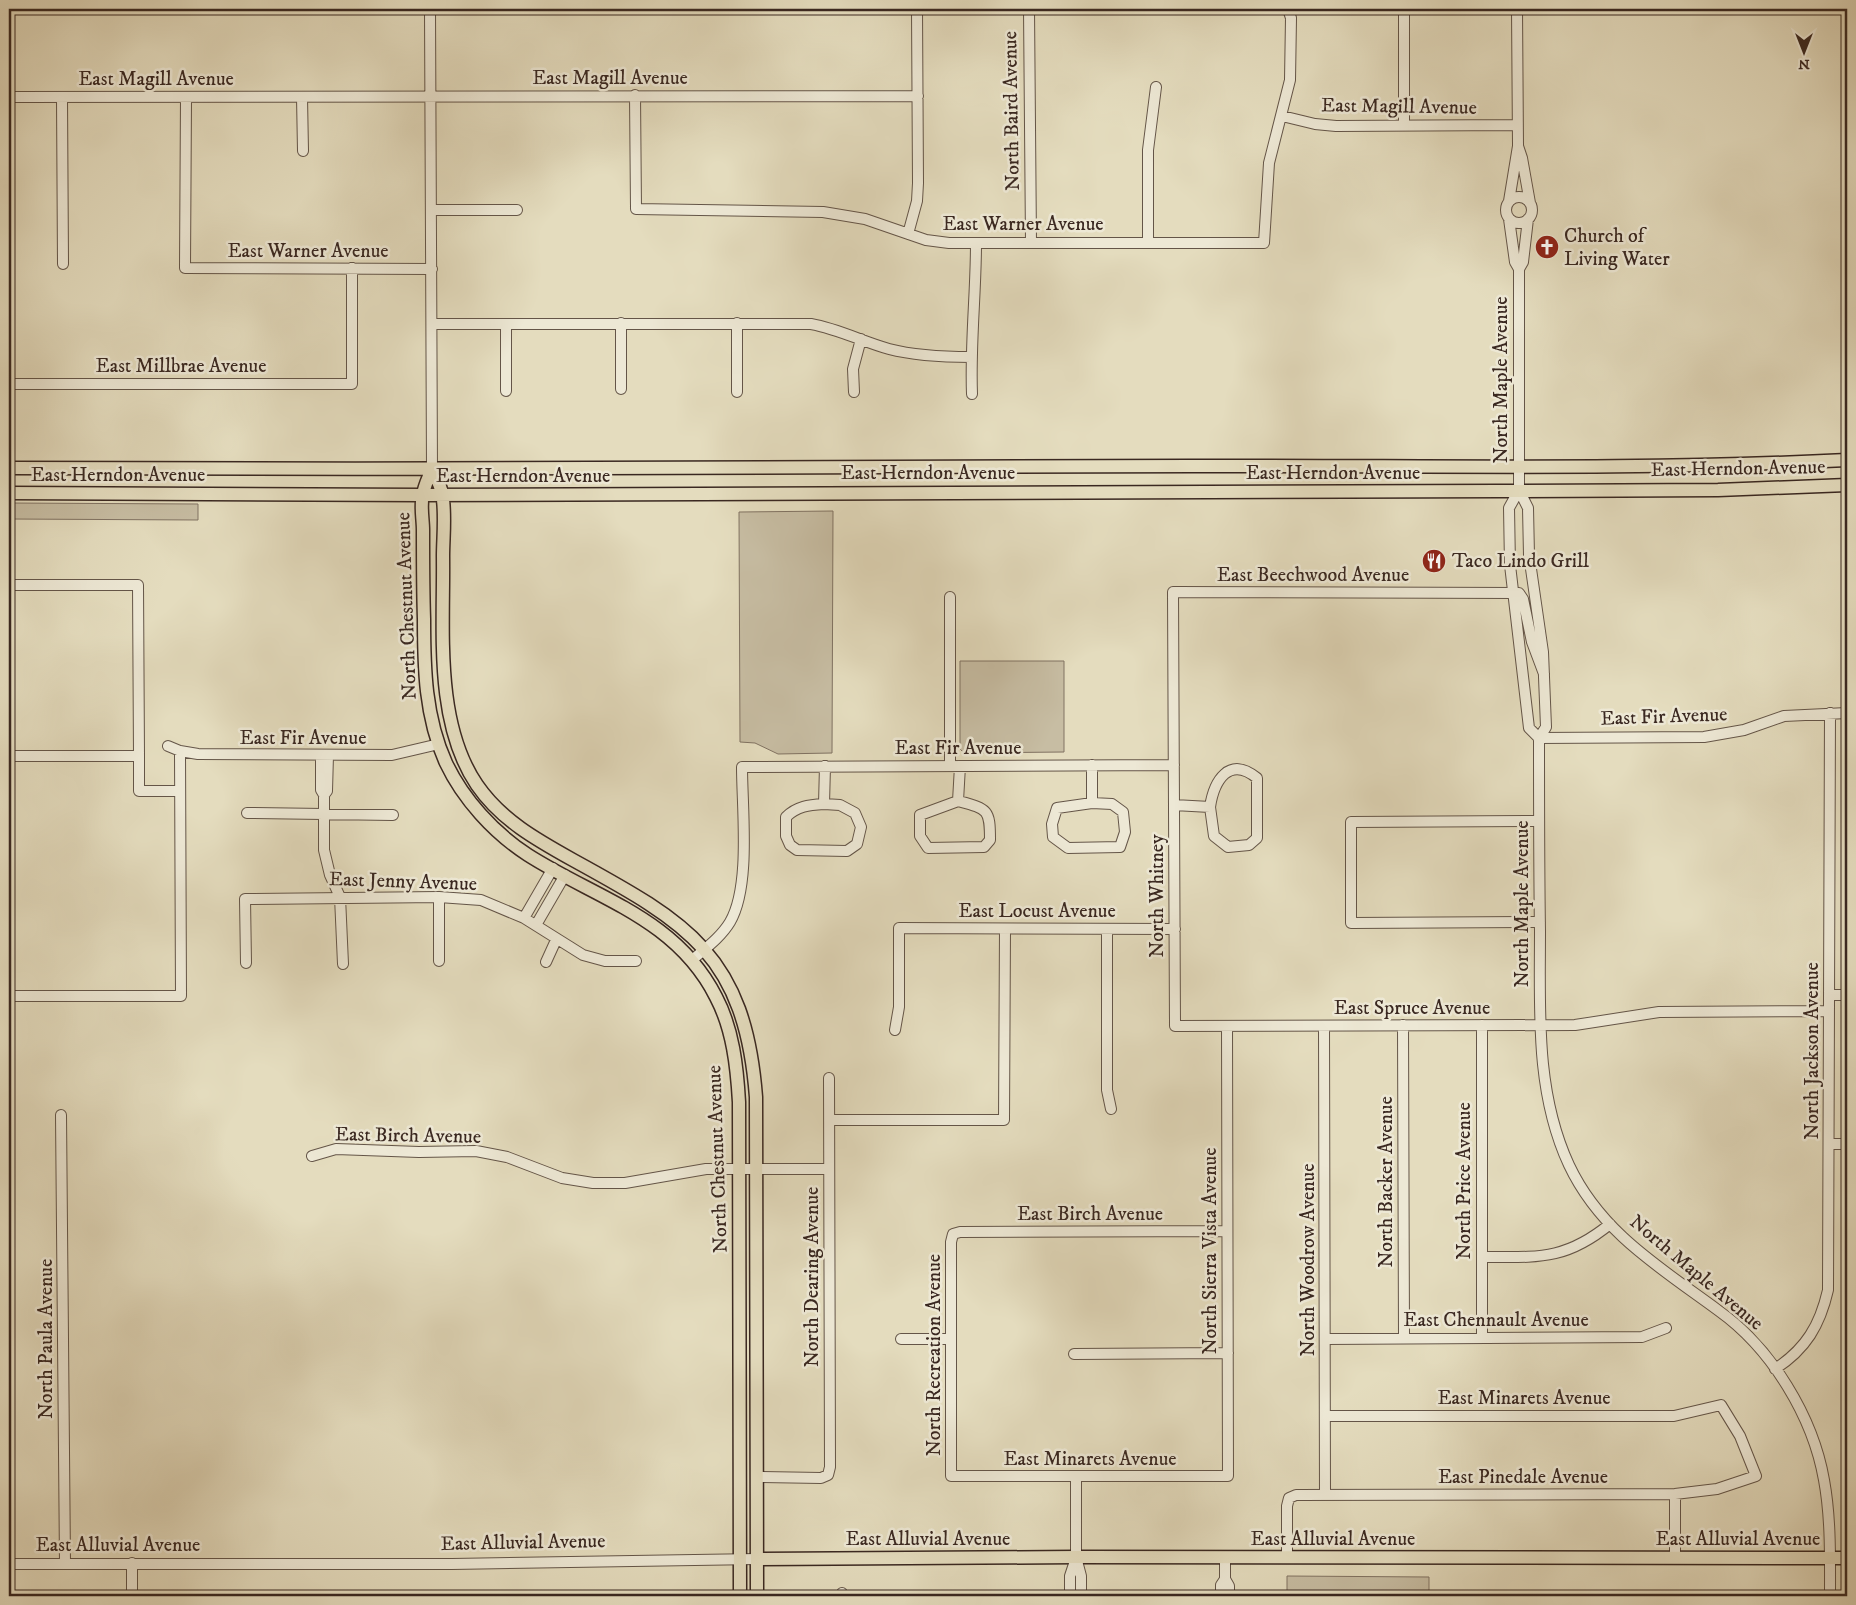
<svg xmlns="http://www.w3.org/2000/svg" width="1856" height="1605" font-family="'IM FELL DW Pica',serif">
	<rect width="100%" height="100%" fill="#e4dcbe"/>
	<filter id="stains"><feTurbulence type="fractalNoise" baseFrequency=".004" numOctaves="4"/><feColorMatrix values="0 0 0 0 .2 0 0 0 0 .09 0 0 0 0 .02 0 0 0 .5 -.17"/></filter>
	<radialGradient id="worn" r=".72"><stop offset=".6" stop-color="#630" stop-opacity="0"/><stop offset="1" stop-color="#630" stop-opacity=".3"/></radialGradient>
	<!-- green -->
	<path fill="#c7bda3" stroke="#807262" d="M9,503L198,504V520L9,519Z
		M833,511L832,753L778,754L755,743L740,742L739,512Z
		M960,661H1064V752L964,753L960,749Z
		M1287,1576L1429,1577V1596H1287Z"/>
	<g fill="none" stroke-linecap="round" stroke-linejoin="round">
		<!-- minor casing -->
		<g stroke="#645548" stroke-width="12">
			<path id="minor" d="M430,9L432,469
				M1029,9L1031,243
				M1404,9V125
				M635,95L636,209L823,212L865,219L926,240L949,243H1264L1269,163L1290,80L1291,18L1288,9
				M9,97L918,96
				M62,97L63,264
				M186,97L185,268L432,269
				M302,97L303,151
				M1282,116L1315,124L1336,126L1517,125
				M1518,146L1522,158L1530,203
				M1506 210a13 13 0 1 1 26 0a13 13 0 1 1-26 0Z
				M1509,201L1518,146L1517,9
				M431,210H517
				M1509,219L1515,262L1519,269
				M1528,219L1523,262L1519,269V490L1528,508L1529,555L1543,652L1546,727L1539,738C1539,802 1539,867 1540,931C1540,1010 1535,1092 1569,1165C1601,1233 1661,1268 1719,1311C1772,1349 1813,1417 1824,1480C1831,1518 1830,1558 1830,1596
				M908,234L917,201L918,183L917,9
				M1148,242V150L1156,87
				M737,323V392
				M432,324H811C839,329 863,342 889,349C916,356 943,357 971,357
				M506,324V391
				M9,384H352V268
				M621,389V323
				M854,392L853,369L861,339
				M972,394C970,344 976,294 976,243
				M1519,490L1509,508L1510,565L1529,728L1539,738
				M9,585H138L139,756
				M950,597V766
				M1544,674L1532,642L1523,599L1519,593L1173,592L1175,1026L1575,1025L1659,1012L1829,1011
				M1539,738L1704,737L1744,730L1784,716L1847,713
				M168,746L180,751L198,754L392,755L439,744
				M321,755V790L324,795L327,791L328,755
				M9,756H139V791H180
				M324,795V850L330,875L340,897L343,964
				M958,801L920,815V836L928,848L984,847L990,840C990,809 988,809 958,801L960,766
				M1092,803L1057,808L1052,824L1053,837L1068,848L1120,847L1125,832L1123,812L1112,804L1092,803V765
				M824,804C809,805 797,806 786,817V836L790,845L797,850L847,851L857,844L861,827L855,813L840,805L824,804L825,766
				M1174,805L1210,807L1214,836L1228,847L1249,845L1257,838V778C1229,755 1214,781 1210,807
				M247,813L393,815
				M1539,821L1351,822V923L1540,922
				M439,897V961
				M524,918L553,868
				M536,925L565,875
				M1107,929V1090L1111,1109
				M692,960C706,948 721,937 730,922C751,886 742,809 742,767L1174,765
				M546,962L556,940
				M246,963L245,899L439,897L481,900L524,918L583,955L605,961H636
				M1829,995H1847
				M9,996H181L180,751
				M1403,1025L1404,1338
				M1227,1026L1228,1476H951V1242L953,1234L960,1232L1227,1231
				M1324,1026L1325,1495
				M895,1030L899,1007V928L1175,929
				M61,1115L65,1564
				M829,1120H1004L1005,929
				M1829,1144H1847
				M312,1156L336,1149L419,1152L476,1151L507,1157L562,1178L593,1183H625L706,1169H829
				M1482,1257C1537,1257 1565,1261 1610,1224
				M1482,1338V1025
				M901,1339H951
				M1326,1339L1642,1337L1666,1328
				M1074,1354L1228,1353
				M1775,1369C1806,1349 1820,1325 1828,1290L1830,713
				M757,1477L821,1478L828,1475L830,1467L829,1078
				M1076,1477V1557L1081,1576V1596
				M1675,1557V1494
				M1287,1558V1506L1289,1498L1296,1495L1675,1494L1717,1489L1756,1476L1740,1436L1721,1405L1674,1416H1325
				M132,1563V1596
				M9,1564H452L757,1559
				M1225,1579L1229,1586V1596
				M842,1593V1596
				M1070,1596V1576L1076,1558
				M1221,1596V1585L1225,1579V1557"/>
		</g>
		<!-- major casing -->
		<g stroke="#3a2821" stroke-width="15">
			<path id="major" d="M9,468C403,470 797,468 1191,466C1410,465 1629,471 1847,460
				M432,469C429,477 424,486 423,495C420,505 423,519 423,530C423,559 423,589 424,619C424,668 425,717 446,763C463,799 494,833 528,855C597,899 676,918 716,997C733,1029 737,1067 739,1102L740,1596
				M432,469C436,477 441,486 442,494C446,511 443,538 443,556C444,629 434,722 477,785C501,820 537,840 573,860C688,923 745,955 756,1097L757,1596
				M9,493L422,495L1499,491L1718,490L1847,485
				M757,1559L1076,1557L1847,1558"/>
		</g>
		<!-- minor -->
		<use href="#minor" stroke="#ede8d5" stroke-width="10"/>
		<!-- major -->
		<use href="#major" stroke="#e4dcbe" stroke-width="12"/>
	</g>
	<!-- icons -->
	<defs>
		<g id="church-disc" transform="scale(1.25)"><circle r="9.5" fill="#8f2418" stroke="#ede8d5"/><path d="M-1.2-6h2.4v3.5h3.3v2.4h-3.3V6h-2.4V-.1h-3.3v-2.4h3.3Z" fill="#fff"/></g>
		<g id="restaurant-disc" transform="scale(1.25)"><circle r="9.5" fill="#8f2418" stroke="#ede8d5"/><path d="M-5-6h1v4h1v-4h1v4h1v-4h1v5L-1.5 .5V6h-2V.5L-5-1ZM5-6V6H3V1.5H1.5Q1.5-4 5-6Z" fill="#fff"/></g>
	</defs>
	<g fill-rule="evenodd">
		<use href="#church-disc" x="1547" y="247"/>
		<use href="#restaurant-disc" x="1434" y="561"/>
	</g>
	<g text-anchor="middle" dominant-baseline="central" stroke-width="5" stroke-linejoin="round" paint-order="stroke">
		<!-- street labels -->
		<g font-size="20" fill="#3a2821" stroke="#ede8d5">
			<text x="610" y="78">East Magill Avenue</text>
			<text x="156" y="79">East Magill Avenue</text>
			<text transform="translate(1399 107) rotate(1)">East Magill Avenue</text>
			<text transform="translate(1012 111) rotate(-91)">North Baird Avenue</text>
			<text x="1023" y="224">East Warner Avenue</text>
			<text x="308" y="251">East Warner Avenue</text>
			<text x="181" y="366">East Millbrae Avenue</text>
			<text transform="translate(1501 380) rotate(-90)">North Maple Avenue</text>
			<text transform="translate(1738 469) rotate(-1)">East Herndon Avenue</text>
			<text x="928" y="473">East Herndon Avenue</text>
			<text x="1333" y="473">East Herndon Avenue</text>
			<text x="118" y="475">East Herndon Avenue</text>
			<text x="523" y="476">East Herndon Avenue</text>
			<text x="1313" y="575">East Beechwood Avenue</text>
			<text transform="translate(407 606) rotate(-92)">North Chestnut Avenue</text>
			<text transform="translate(1664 717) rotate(-2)">East Fir Avenue</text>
			<text x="303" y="738">East Fir Avenue</text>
			<text x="958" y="748">East Fir Avenue</text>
			<text transform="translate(403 882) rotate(2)">East Jenny Avenue</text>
			<text transform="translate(1157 896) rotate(-90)">North Whitney</text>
			<text transform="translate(1522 904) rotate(-90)">North Maple Avenue</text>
			<text x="1037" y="911">East Locust Avenue</text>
			<text x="1412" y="1008">East Spruce Avenue</text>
			<text transform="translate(1812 1051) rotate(-90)">North Jackson Avenue</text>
			<text transform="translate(408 1136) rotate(1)">East Birch Avenue</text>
			<text transform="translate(718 1159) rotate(-92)">North Chestnut Avenue</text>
			<text transform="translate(1464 1181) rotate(-90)">North Price Avenue</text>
			<text transform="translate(1386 1182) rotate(-90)">North Backer Avenue</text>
			<text x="1090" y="1214">East Birch Avenue</text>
			<text transform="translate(1210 1251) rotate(-90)">North Sierra Vista Avenue</text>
			<text transform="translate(1308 1260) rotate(-90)">North Woodrow Avenue</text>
			<text transform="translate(1696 1273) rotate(40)">North Maple Avenue</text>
			<text transform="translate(812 1277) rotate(-90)">North Dearing Avenue</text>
			<text x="1496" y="1320">East Chennault Avenue</text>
			<text transform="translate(46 1339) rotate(-90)">North Paula Avenue</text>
			<text transform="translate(934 1355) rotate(-90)">North Recreation Avenue</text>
			<text x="1524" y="1398">East Minarets Avenue</text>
			<text x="1090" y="1459">East Minarets Avenue</text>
			<text x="1523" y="1477">East Pinedale Avenue</text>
			<text x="928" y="1539">East Alluvial Avenue</text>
			<text x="1333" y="1539">East Alluvial Avenue</text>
			<text x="1738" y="1539">East Alluvial Avenue</text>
			<text transform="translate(523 1543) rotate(-1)">East Alluvial Avenue</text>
			<text x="118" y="1545">East Alluvial Avenue</text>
		</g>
		<!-- poi labels -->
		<g font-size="20" fill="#3a2821" stroke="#ede8d5" text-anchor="start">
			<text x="1564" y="236">Church of<tspan x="1564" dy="23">Living Water</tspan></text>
			<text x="1452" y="561">Taco Lindo Grill</text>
		</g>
	</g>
	<!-- margin -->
	<rect width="1856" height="1605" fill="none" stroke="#e4dcbe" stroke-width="30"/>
	<rect x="10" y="10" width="1836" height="1585" fill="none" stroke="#3a2821" stroke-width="2.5"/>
	<rect x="15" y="15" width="1826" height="1575" fill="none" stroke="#3a2821"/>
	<!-- north arrow -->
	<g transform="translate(1804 52) rotate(180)" stroke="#ede8d5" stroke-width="4" paint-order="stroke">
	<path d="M0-4L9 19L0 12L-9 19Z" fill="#3a2821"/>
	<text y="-8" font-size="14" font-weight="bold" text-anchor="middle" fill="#3a2821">N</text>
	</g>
	<rect width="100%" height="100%" filter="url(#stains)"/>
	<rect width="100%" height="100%" fill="url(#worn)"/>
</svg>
